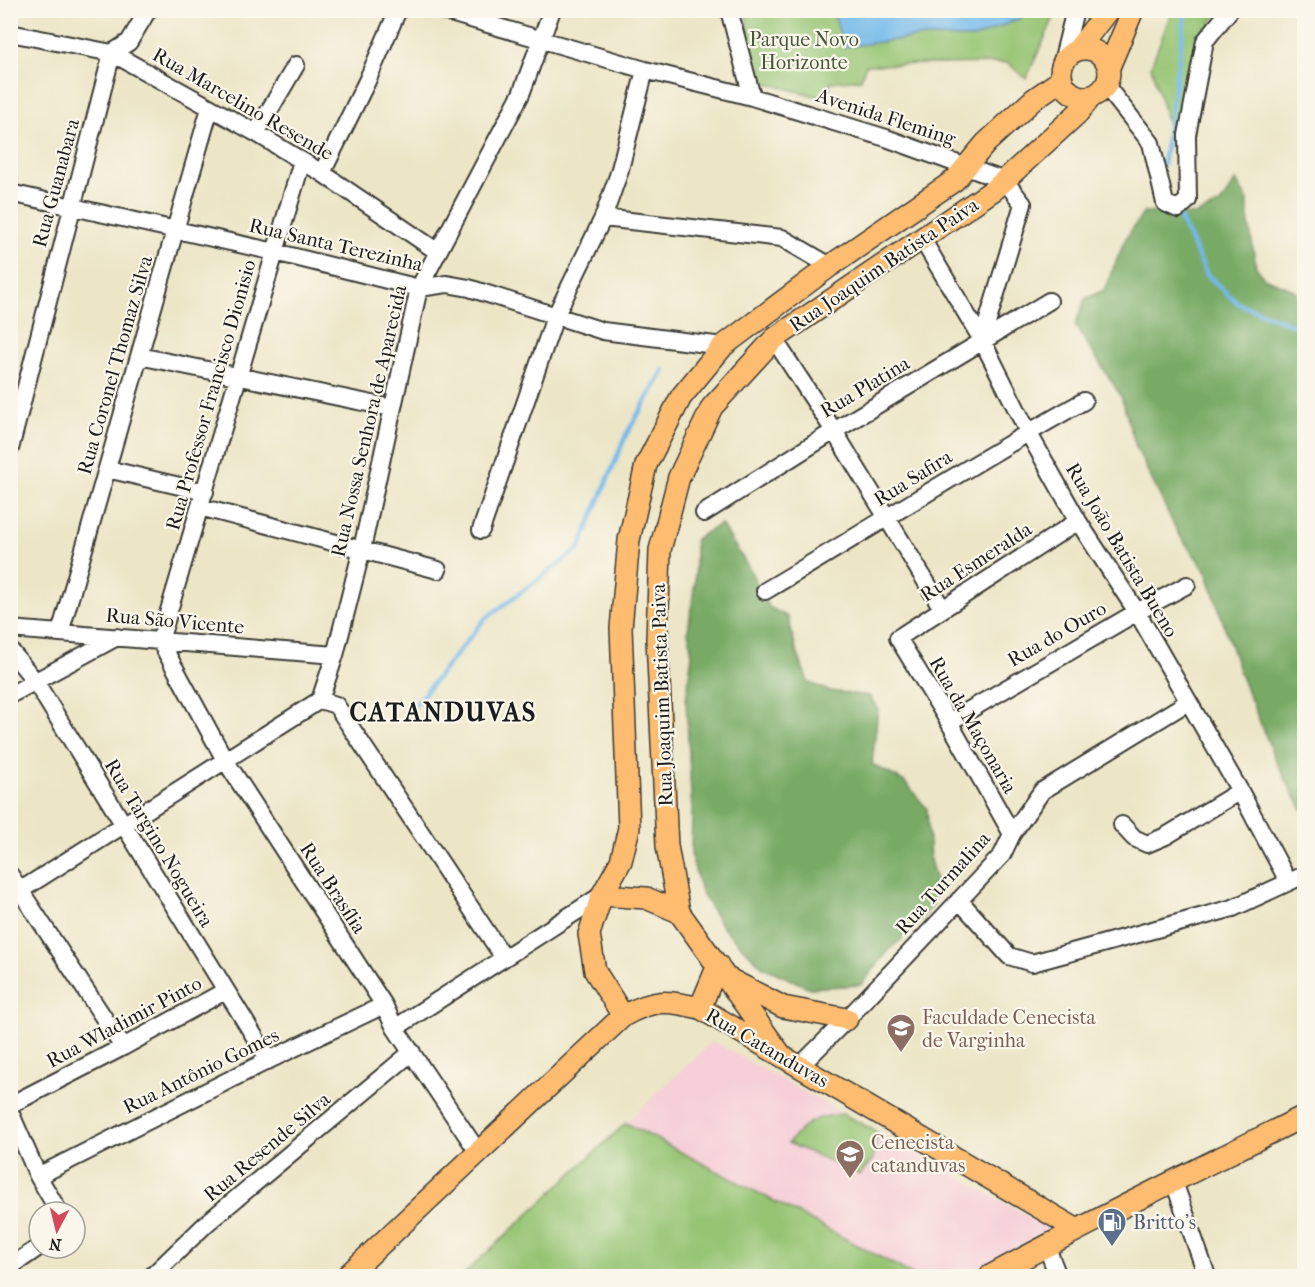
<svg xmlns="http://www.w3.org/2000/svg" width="1315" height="1287" font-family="'IM FELL French Canon',serif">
	<rect width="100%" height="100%" fill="#fbf7ec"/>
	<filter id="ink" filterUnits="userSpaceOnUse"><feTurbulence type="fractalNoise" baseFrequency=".0167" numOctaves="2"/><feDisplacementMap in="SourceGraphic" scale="12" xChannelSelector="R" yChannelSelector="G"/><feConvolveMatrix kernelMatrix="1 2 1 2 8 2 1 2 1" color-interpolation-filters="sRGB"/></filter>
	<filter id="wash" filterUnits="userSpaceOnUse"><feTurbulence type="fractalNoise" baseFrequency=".008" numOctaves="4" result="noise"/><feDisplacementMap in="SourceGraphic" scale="24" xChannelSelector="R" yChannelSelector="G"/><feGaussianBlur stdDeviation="1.35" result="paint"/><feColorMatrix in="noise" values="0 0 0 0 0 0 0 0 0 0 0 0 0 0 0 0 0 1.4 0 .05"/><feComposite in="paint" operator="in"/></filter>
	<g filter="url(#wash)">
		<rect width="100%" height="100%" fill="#ece5c6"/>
		<!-- built -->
		<path fill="#f6cfd8" d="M712,1041L1052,1229L962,1276H916L626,1123Z"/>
		<!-- green -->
		<path fill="#96c473" stroke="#597048" stroke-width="1.5" d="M745,11H1057L1026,79L1008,63L866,65L861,79L831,82L827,99L758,81Z
			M1172,11H1218L1197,48L1179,163L1151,66Z
			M843,1114L877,1132L873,1159L860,1175L788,1143C808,1121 813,1117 843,1114Z
			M626,1123L916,1276H462Z"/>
		<!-- forest -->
		<path fill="#78aa65" stroke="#4a6340" stroke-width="1.5" d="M1236,180L1248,201V216L1256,267L1264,278L1292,289L1304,298V809L1302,810L1276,761L1241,676L1206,571L1178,533L1136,447L1121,396L1075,325L1085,299L1104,290L1126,238L1144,212L1195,215L1220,204Z
			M721,524L749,568L769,607L788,617L796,649L808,682L829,691L869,696L878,709L872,764L905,782L927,809L930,860L936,880L933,906L912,930L889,950L861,985L810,988L763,967L723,928L701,892L691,855L692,812L686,701L692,654L688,631L695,581V539Z"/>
		<!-- water -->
		<path fill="#73b9ea" stroke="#486a83" stroke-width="1.5" d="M833,11V10L1024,11L1021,18L974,38L918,37L844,47Z"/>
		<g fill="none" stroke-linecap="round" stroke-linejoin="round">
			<!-- stream -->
			<path stroke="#73b9ea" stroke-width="4.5" d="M1163,165L1186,10
				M1177,212L1207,275L1237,303L1304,329
				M406,716L485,619L579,549L626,435L664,370"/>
		</g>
	</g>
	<g filter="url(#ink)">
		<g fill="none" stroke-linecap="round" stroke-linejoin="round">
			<!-- minor casing -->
			<g stroke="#3b3a36" stroke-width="20">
				<path id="minor" d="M440,10L645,70L752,97L886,138L1005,181L1023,204L982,340
					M729,10L752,97
					M10,33L112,53L256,133L322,173L438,252
					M1062,62L1075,10
					M1106,86L1151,143L1165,203L1178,209L1188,200L1187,135L1205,41L1230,10
					M256,133L296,65
					M302,161L160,641L225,760L384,1005L395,1028L478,1152
					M322,173L367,81L398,10
					M10,193L275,252L419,288L447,284L469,288L603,331L723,346
					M603,218L782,238L830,266
					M922,239L982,340L1028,432L1078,521L1137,612L1240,791L1288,881
					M774,339L834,431L942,608
					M139,356L392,408
					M10,449L112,53L129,42L148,10
					M107,469L205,492
					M200,507L438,570
					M704,513L834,431L1049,301
					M481,530L555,317L603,218L619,173L645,70
					M765,591C872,528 976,461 1084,401
					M10,629L335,655
					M60,633L210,108
					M10,650L35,681L269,1060
					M10,695L117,637
					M320,700L336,705L504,958
					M949,722L1137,612L1187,585
					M1122,825L1134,838L1147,844L1166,836L1240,791
					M1012,834L949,722L898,638L1078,521
					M10,875L123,1047
					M10,897L320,700L335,655L362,549L419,288L521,94L552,10
					M959,900L1009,956L1032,963L1233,908L1304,875
					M395,1028L602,895
					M799,1067L847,1019L1002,855L1012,834L1042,791L1188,702
					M10,1105L123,1047L225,991
					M10,1112L38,1176L59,1212
					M38,1176L269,1060L384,1005
					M1174,1182L1207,1276
					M1046,1245L1058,1276
					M10,1267L39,1247
					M152,1276L207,1223L412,1052"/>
			</g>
			<!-- major casing -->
			<g stroke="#3b3a36" stroke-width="24">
				<path id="major" d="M1078,49L1108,10
					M1061 73a24 24 0 1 1 48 0a24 24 0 1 1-48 0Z
					M1109,67L1133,10
					M602,895L646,898L679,912
					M729,979L783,1007L847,1019
					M700,1008L718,965
					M623,1016L595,971L589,934L602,895L621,861L629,828L621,628L629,540L646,465L681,397L723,346L830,266L955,180L986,143L1034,99L1061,80
					M781,1055L679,912L667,846L657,639L660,550L679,477L712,407L774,339L995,189L1078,113L1091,97
					M347,1276L623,1016C654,999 666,1000 700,1008L1076,1229
					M990,1276C1093,1220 1199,1169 1304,1116"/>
			</g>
			<!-- minor -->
			<use href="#minor" stroke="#fff" stroke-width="16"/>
			<!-- major -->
			<use href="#major" stroke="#fdbc70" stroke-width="21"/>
		</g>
	</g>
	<!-- icons -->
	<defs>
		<g id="university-pin" transform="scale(1.5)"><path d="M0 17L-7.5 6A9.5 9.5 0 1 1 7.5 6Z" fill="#8d6e63" stroke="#fbf7ec"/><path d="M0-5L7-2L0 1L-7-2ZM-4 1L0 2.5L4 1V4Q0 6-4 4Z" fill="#fff"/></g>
		<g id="fuel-pin" transform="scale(1.5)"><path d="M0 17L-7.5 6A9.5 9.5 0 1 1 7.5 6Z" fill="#5c6f8a" stroke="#fbf7ec"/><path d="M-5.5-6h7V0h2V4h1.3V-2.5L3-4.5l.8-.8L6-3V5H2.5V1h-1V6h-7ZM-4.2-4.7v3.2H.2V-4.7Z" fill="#fff"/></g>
	</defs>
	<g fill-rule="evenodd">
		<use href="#university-pin" x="901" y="1028"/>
		<use href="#university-pin" x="850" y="1154"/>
		<use href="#fuel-pin" x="1112" y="1222"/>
	</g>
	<g text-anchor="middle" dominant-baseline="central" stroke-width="4.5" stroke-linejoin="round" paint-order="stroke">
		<!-- park labels -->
		<g font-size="20" fill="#47573a" stroke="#fbf7ec">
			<text x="804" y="39">Parque Novo<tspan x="804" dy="23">Horizonte</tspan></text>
		</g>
		<!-- street labels -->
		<g font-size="20" fill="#1c1c1c" stroke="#fbf7ec">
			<text transform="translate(243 104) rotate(30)">Rua Marcelino Resende</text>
			<text transform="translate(886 117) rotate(18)">Avenida Fleming</text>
			<text transform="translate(56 183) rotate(-75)">Rua Guanabara</text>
			<text transform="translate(336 245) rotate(13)">Rua Santa Terezinha</text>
			<text transform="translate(884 265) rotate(-34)">Rua Joaquim Batista Paiva</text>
			<text transform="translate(115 365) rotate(-74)">Rua Coronel Thomaz Silva</text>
			<text transform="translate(865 387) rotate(-31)">Rua Platina</text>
			<text transform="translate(211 395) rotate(-74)">Rua Professor Francisco Dionisio</text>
			<text transform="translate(369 421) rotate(-77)">Rua Nossa Senhora de Aparecida</text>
			<text transform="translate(913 478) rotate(-32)">Rua Safira</text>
			<text transform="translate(1122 550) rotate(59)">Rua João Batista Bueno</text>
			<text transform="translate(976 562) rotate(-33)">Rua Esmeralda</text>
			<text transform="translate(175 621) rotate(5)">Rua São Vicente</text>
			<text transform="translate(1057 634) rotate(-30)">Rua do Ouro</text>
			<text transform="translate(662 695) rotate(-92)">Rua Joaquim Batista Paiva</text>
			<text transform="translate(973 725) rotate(60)">Rua da Maçonaria</text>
			<text transform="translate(159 843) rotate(59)">Rua Targino Nogueira</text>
			<text transform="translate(943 883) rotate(-48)">Rua Turmalina</text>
			<text transform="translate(333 888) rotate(57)">Rua Brasília</text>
			<text transform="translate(124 1022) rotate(-28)">Rua Wladimir Pinto</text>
			<text transform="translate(767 1048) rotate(30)">Rua Catanduvas</text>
			<text transform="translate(201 1071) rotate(-26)">Rua Antônio Gomes</text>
			<text transform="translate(267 1147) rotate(-40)">Rua Resende Silva</text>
		</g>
		<!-- education labels -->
		<g font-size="20" fill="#785e54" stroke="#fbf7ec" text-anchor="start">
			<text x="922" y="1017">Faculdade Cenecista<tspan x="922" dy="23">de Varginha</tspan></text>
			<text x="871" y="1142">Cenecista<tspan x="871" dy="23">catanduvas</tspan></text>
		</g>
		<!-- service labels -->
		<g font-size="20" fill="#4e5e75" stroke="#fbf7ec" text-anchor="start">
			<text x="1133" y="1222">Britto's</text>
		</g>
		<!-- district labels -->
		<g font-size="26" font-weight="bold" letter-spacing="1.5" fill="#1c1c1c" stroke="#fbf7ec">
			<text x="443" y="712">CATANDUVAS</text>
		</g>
	</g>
	<!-- margin -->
	<rect width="1315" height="1287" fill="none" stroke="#fbf7ec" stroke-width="36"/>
	<!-- north arrow -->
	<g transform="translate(57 1230) rotate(187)"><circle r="28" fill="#fbf7ec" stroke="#a29f99" stroke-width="1.5"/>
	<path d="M0-4.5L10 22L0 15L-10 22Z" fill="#d1495b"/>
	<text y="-9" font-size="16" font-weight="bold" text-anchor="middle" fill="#1c1c1c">N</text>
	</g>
</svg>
